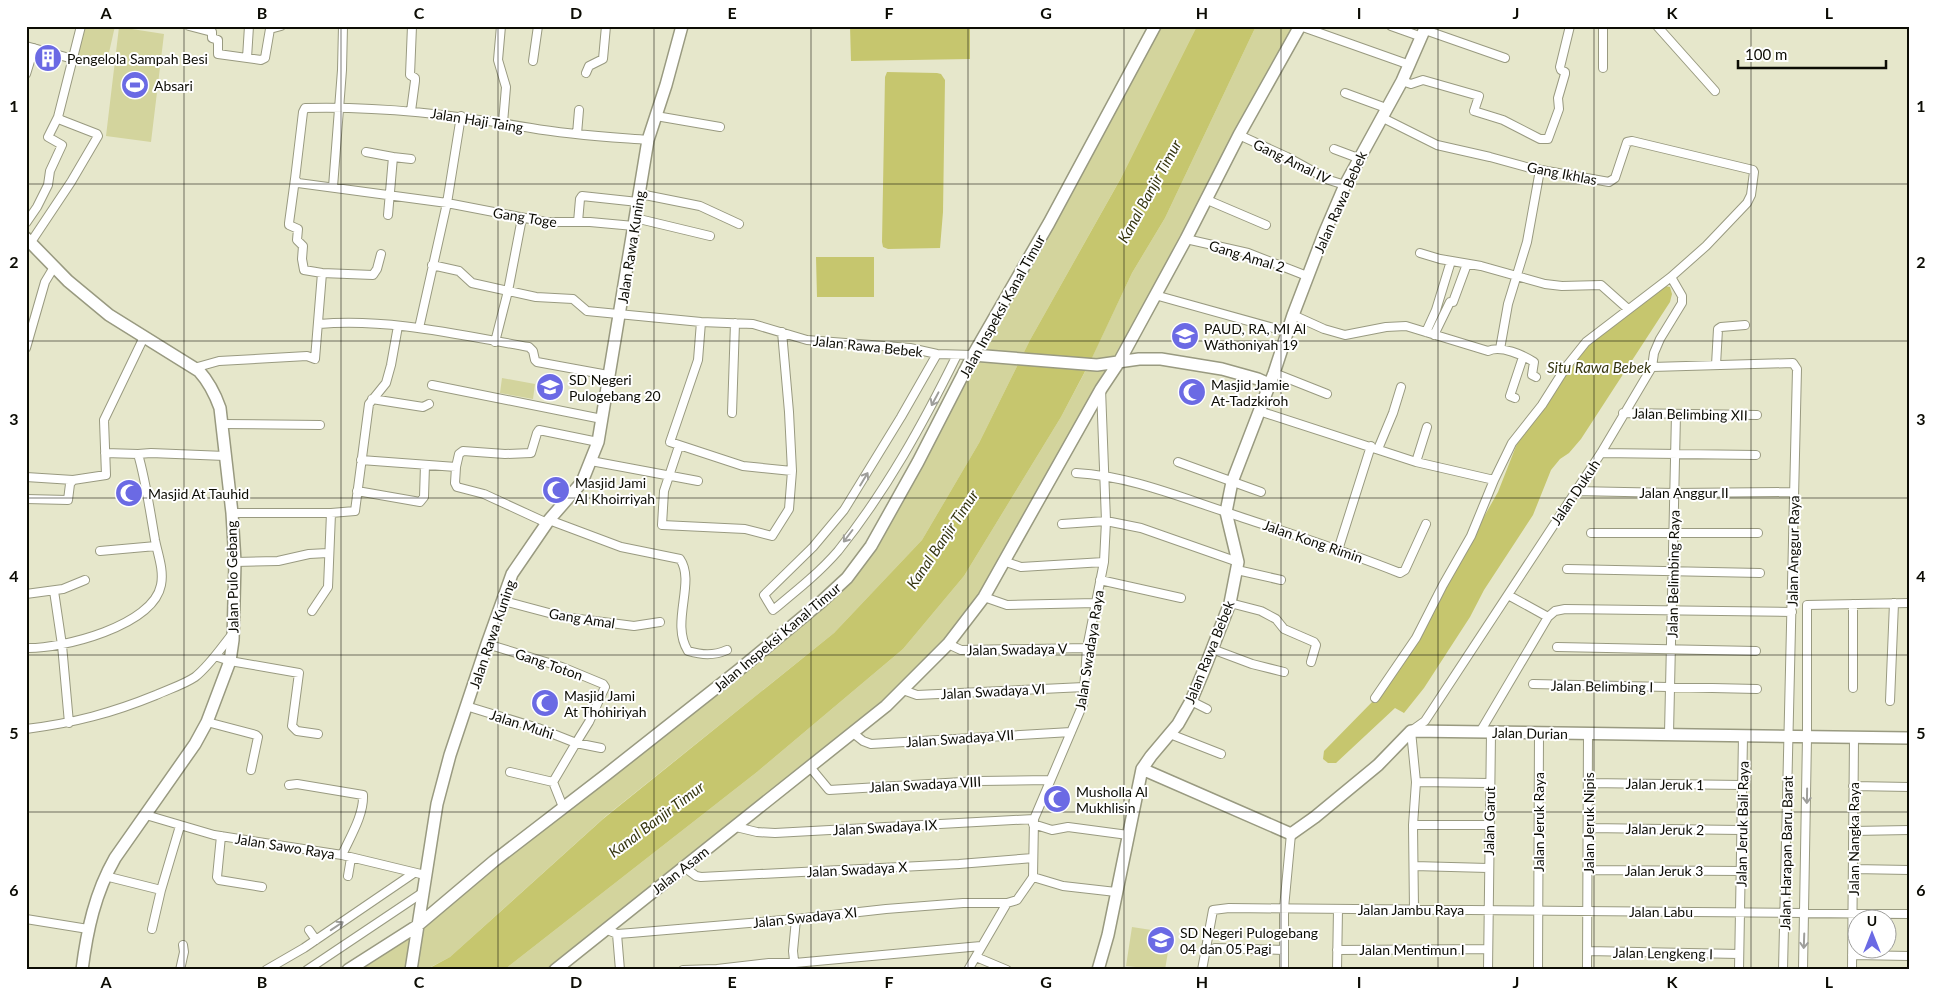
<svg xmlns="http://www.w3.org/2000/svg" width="1935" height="996" font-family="Lato,sans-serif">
	<rect width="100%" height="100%" fill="#e6e7cb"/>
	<!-- green -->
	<path fill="#d3d49d" d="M85,26H115L106,66L77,59Z
		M1155,26H1197L1122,176L1030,340L979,443L922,540L834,633L606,816L450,957L425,970H346L378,952L849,576Z
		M1256,26H1300L984,597L903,690L555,970H504L757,772L903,649L964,576L1061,417L1086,370L1132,273L1165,218Z
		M119,27L164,34L151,142L106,136Z
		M502,378L535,384L533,399L500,393Z
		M1132,927L1171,933L1165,970L1126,966Z"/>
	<!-- water -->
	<path fill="#c6c66e" d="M850,26H970V59L851,61Z
		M1197,26H1256L1165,218L1132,273L1091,360L1061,417L964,576L903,649L757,772L504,970H426L450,957L603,819L834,633L922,540L979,443L1030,340L1121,178Z
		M887,72L937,73L941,74L945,80L943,212L940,248L888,249L883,247L882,242L885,77Z
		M816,257H874V297H817Z
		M1665,286L1670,287L1672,294L1670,302L1581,439L1569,453L1560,459L1551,470L1533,515L1484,590L1470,617L1424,688L1404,713L1395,708L1336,763H1328L1323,759L1324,751L1375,699L1447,582L1498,492L1520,436L1581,349Z"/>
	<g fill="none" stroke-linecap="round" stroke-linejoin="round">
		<!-- street casing -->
		<g stroke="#999a80" stroke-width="10">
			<path id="street" d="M189,26L212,32V38L218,40V54L261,60L265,58L270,29L281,26
				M501,26L498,60L506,87L503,123
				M1300,26L1410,65
				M1391,26L1422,37
				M1657,26L1715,91
				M1425,30L1505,58
				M26,46L73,59
				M247,58L249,26
				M533,61L538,26
				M1603,68V26
				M586,73L589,66L603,59L606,26
				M26,74L34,48
				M1402,81L1411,84L1423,80L1479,96L1474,111L1503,120L1540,139H1548L1559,109L1558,98L1565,74V72L1561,70L1560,67L1570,26
				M1345,93L1386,108
				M411,111L415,81V78L410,75L412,26
				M656,116L720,127
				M1381,117L1437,145L1490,157L1530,168L1609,182L1615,178L1627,142L1632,141L1753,170L1754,172L1751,195L1747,203L1706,246L1671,277
				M577,134L579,110
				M1239,135L1287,157L1329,180L1345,185
				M1334,149L1358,158
				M366,152L393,157L388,215
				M393,157L411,159
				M295,179L289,223V225L298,229L297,240L303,246L302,259L304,270L322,273L373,275L377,269L381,254
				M333,187L342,70L343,26
				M640,194L700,206L739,224
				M1205,199L1266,225
				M635,218L710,236
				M578,222L580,199L582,196L638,202
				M26,223L37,207L48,185L50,171L62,145L48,137L58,117
				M634,226L590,222H546L447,203L298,183L295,179L303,112L305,108C383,106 455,115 531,128C570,135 609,137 648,140
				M1186,239L1248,253L1307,276
				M31,242L71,182L98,136L97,134L61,120L58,117L81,26
				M1420,253L1440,259L1481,266L1545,284L1562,286L1601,285L1628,309
				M432,265L459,271L472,283L536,297L573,299L587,311L701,322L753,324L807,340L910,348L937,354L973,355
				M1155,295L1288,332
				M1293,315L1324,329L1345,335L1386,327L1406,326L1488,351C1501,345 1523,355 1534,362L1532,375L1536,377
				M701,322L698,360L670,442L743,466L792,471
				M319,324C389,318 460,335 529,347L533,351L535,360L537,362L608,375
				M419,328L447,203L461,116
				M1426,332L1436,310L1451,261
				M1434,335L1450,302H1453L1467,264
				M495,342L508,291L522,218
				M26,348L45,282L54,267
				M1500,349L1508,304L1527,242L1540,170
				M937,354L901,417L844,510L813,547L764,595L773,610C795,592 819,573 838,551C886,491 923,424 957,355
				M1716,365L1718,329L1721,327L1745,325
				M194,368L219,361L307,356L315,359L322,273
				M1274,373L1327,394
				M432,385L602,419
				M1515,398L1510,396L1523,357
				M372,399L423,407L429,404
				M1259,411L1416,462L1494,480
				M732,413L735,323
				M1623,413L1757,415
				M222,424L320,425
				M679,446L664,491L662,525L745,529L772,536L789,509L792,471L789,412L782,332
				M1378,449L1393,413L1401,387
				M105,453L138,454
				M1601,453L1756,455
				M361,460L456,467L455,483L457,487L484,494L547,523
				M591,461L698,481
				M1178,462L1261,492
				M1416,462L1427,427
				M456,467L459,454L463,451L505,454L531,453L537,433L539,430L598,442
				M1076,473C1129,476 1177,496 1226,512C1285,532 1343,550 1400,573L1405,570L1426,524
				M26,477L73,480
				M357,491L420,502L424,497L425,465
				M1575,491L1674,493L1794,492
				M26,499L68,500L70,484L73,480L106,475L104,420L144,337
				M232,513H331L355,511L369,404L386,383L391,365L398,326
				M549,520L621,547L680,559C696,582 670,623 688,651C702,655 713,656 727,650
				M1062,524L1106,521L1141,528L1238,562
				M1591,533H1758
				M1338,550L1371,446
				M100,551L156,546
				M1003,561L1021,567L1104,562
				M235,562L278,561L309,554L328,553
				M1567,569L1760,573
				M1237,570L1281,580
				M1100,580L1181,598
				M54,591L62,645L69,723
				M26,594L63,589L85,580
				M1508,595L1548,617L1555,611L1565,609L1792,612
				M984,597L1007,605L1096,603
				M504,601L564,617L634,626L660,622
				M1230,603L1261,611L1276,619L1284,629L1314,642L1316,645L1311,662
				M1853,604V688
				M312,611L328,587L331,513
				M948,644L961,650L1087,648
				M1557,647L1756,651
				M26,648C62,649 153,626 161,585C164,570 158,555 155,540C150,511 146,482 138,454L151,453L225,456
				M1212,649L1252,664L1284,672
				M215,656L230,661L299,673L292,726L297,731L318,734
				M1533,684L1757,689
				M903,690L917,695L1084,687
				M1375,698L1416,638L1443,585L1471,536L1494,480L1512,443L1542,405L1566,367L1586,342L1671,277L1682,296V303L1660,339L1654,353L1652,367
				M1191,701L1207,709
				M1890,701L1894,603
				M466,706L538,728L576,743L589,722L605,687L603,684L562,667L487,644
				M207,722L256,735L258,737L251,770
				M26,729C74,723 112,713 156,695C169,689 183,685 195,677C210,665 221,648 233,633
				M1480,732L1548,617
				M853,733L863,741L871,744L1071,732
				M1170,734L1221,754
				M1669,734L1676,414
				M810,767L829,790L979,781L1050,780
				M510,772L553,782
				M1416,782L1490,783
				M1588,783L1742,785
				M289,785L297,784L363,795C364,815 350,837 342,855
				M1853,786L1909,787
				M563,807L553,782L576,743L601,748
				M146,815L214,835L342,855L425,875
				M1033,824L1052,830L1068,827L1128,835
				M1413,825H1489
				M736,827L757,832L775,833L1034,819
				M1588,828L1741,830
				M1853,831L1909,830
				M221,836L217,877L219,880L262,887
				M1414,866L1488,868
				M684,867L696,876L701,877L959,864L1033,858
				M1853,869L1909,870
				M1588,870L1741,871
				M105,876L161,890
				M348,876L351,858
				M1033,877L1063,886L1116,892
				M1414,910L1413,825L1416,782L1411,731L1425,721L1601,453L1652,367L1793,363L1797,369L1783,970
				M26,919L88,929
				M152,929L161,890L180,826
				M605,929L617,934L631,933L796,919L886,909L963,903H1007
				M309,930L316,940
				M617,934L620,970
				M1215,948L1283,950
				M1337,950L1488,949
				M1587,951L1739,954
				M1852,955L1909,956
				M976,957L1007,970
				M180,970L184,952L183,945
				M266,970L304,948L414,873
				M307,970L422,893
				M683,970L717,969L769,963H795L981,946
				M795,970L793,951L796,919
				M968,970L1007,903L1017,900L1033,877L1034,819L1083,704L1087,648L1104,562L1106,521L1101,389
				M1202,970L1213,910L1229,908L1909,914
				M1284,970V908L1291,834
				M1337,970L1338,909
				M1488,970L1491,733
				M1538,970L1539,734
				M1587,970L1588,734
				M1739,970L1743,736
				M1803,970L1807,737V605L1909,603
				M1852,970L1854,738"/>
		</g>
		<!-- secondary casing -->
		<g stroke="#999a80" stroke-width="14">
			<path id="secondary" d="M26,238L68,281L109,315L199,371C209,382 215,394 220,408L232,513L235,562L233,640L230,661L207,722L195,744L115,858C95,893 87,930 82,970
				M973,355L1097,365L1139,359H1161L1222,369L1258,379L1269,384
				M1142,769L1291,834L1315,817L1378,765L1411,731L1909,738
				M348,970L417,926L494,861L607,774L740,669L821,602L847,578L871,546L918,462L973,355L1049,223L1155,26
				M411,970L437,804L450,755L487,644L512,574L549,520L582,482L598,442L648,140L666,85L682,26
				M555,970L886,706L948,644L984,597L1101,389L1119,362L1186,239L1239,135L1300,26
				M1098,970L1108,935L1142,769L1151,756L1178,724L1191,701L1204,670L1230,603L1238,562L1226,512L1232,482L1274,373L1293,315L1324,234L1345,185L1402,81L1426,26"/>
		</g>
		<!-- street -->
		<use href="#street" stroke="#fff" stroke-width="8"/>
		<!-- secondary -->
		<use href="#secondary" stroke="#fff" stroke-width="11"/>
	</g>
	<!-- one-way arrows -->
	<defs><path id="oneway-shaft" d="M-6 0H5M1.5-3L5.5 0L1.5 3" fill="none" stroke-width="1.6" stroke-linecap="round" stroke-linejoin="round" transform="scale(1.25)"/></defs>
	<g stroke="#9e9e9b">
		<use href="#oneway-shaft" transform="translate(935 399) rotate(118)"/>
		<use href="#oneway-shaft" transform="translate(864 479) rotate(-59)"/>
		<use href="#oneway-shaft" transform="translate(848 536) rotate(127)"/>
		<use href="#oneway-shaft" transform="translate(1807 796) rotate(91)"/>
		<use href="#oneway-shaft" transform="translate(337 926) rotate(-34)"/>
		<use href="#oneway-shaft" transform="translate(1804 941) rotate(92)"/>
	</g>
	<!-- grid -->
	<path fill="none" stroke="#0c0c04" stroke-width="1" stroke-opacity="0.55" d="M184,26V970M341,26V970M498,26V970M654,26V970M811,26V970M968,26V970M1124,26V970M1281,26V970M1438,26V970M1594,26V970M1751,26V970M26,184H1909M26,341H1909M26,498H1909M26,655H1909M26,812H1909"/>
	<!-- icons -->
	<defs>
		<g id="building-disc" transform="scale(1.4375)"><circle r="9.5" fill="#6b6ae4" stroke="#fff"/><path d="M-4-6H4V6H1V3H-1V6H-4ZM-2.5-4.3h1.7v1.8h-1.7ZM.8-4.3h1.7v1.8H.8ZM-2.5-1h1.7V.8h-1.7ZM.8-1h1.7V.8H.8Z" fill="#fff"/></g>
		<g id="stadium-disc" transform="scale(1.4375)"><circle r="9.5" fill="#6b6ae4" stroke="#fff"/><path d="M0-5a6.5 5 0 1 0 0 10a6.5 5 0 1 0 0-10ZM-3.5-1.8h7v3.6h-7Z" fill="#fff"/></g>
		<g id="school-disc" transform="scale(1.4375)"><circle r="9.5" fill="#6b6ae4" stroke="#fff"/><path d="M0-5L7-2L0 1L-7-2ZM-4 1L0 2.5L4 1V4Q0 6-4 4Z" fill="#fff"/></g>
		<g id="mosque-disc" transform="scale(1.4375)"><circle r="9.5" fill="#6b6ae4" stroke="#fff"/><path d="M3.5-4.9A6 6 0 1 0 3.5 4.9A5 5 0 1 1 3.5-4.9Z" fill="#fff"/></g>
	</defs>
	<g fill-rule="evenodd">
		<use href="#building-disc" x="48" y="58"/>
		<use href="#stadium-disc" x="135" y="85"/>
		<use href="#school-disc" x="1185" y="336"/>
		<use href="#school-disc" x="550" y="387"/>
		<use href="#mosque-disc" x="1192" y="392"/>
		<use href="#mosque-disc" x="556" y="490"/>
		<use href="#mosque-disc" x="129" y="493"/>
		<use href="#mosque-disc" x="545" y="703"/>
		<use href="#mosque-disc" x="1057" y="799"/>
		<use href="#school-disc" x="1161" y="940"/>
	</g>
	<g text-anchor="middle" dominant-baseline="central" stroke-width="4" stroke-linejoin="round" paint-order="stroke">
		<!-- poi labels -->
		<g font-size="14" fill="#0c0c04" stroke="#fff" text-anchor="start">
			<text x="67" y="58">Pengelola Sampah Besi</text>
			<text x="154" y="85">Absari</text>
			<text x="1204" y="328">PAUD, RA, MI Al<tspan x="1204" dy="16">Wathoniyah 19</tspan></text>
			<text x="569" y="379">SD Negeri<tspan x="569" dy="16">Pulogebang 20</tspan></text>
			<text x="1211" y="384">Masjid Jamie<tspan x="1211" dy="16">At-Tadzkiroh</tspan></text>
			<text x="575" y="482">Masjid Jami<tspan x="575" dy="16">Al Khoirriyah</tspan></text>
			<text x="148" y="493">Masjid At Tauhid</text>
			<text x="564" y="695">Masjid Jami<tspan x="564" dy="16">At Thohiriyah</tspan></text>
			<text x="1076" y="791">Musholla Al<tspan x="1076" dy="16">Mukhlisin</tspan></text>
			<text x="1180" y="932">SD Negeri Pulogebang<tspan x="1180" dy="16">04 dan 05 Pagi</tspan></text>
		</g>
		<!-- street labels -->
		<g font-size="14" fill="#0c0c04" stroke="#fff">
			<text transform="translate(477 120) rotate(9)">Jalan Haji Taing</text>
			<text transform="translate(1292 161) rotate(26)">Gang Amal IV</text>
			<text transform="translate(1562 173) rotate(11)">Gang Ikhlas</text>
			<text transform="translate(1340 202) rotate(-66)">Jalan Rawa Bebek</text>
			<text transform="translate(525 217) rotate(9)">Gang Toge</text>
			<text transform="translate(631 247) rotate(-81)">Jalan Rawa Kuning</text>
			<text transform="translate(1247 256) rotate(17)">Gang Amal 2</text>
			<text transform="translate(1002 306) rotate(-61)">Jalan Inspeksi Kanal Timur</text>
			<text transform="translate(868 346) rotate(6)">Jalan Rawa Bebek</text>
			<text transform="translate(1690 414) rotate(1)">Jalan Belimbing XII</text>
			<text transform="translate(1575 492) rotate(-56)">Jalan Dukuh</text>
			<text x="1684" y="492">Jalan Anggur II</text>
			<text transform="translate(1313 541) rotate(19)">Jalan Kong Rimin</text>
			<text transform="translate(1793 551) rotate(-89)">Jalan Anggur Raya</text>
			<text transform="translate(1673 574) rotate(-89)">Jalan Belimbing Raya</text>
			<text transform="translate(232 577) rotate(-91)">Jalan Pulo Gebang</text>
			<text transform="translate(582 618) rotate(9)">Gang Amal</text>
			<text transform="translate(492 634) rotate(-71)">Jalan Rawa Kuning</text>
			<text transform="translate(777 637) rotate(-40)">Jalan Inspeksi Kanal Timur</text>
			<text transform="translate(1017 649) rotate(-1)">Jalan Swadaya V</text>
			<text transform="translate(1089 650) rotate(-81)">Jalan Swadaya Raya</text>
			<text transform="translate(1209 652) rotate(-68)">Jalan Rawa Bebek</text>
			<text transform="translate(549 664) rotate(19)">Gang Toton</text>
			<text transform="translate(1602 686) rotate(1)">Jalan Belimbing I</text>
			<text transform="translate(993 691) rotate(-3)">Jalan Swadaya VI</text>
			<text transform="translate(522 724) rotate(18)">Jalan Muhi</text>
			<text transform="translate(1530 733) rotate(1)">Jalan Durian</text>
			<text transform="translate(960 738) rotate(-4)">Jalan Swadaya VII</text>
			<text transform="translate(925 784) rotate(-3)">Jalan Swadaya VIII</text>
			<text transform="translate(1665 784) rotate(1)">Jalan Jeruk 1</text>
			<text transform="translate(1489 821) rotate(-89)">Jalan Garut</text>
			<text transform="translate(1538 822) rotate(-90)">Jalan Jeruk Raya</text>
			<text transform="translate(1588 823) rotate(-90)">Jalan Jeruk Nipis</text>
			<text transform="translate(1742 824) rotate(-89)">Jalan Jeruk Bali Raya</text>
			<text transform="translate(885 827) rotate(-3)">Jalan Swadaya IX</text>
			<text transform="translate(1665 829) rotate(1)">Jalan Jeruk 2</text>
			<text transform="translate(1853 839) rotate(-90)">Jalan Nangka Raya</text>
			<text transform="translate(285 846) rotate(9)">Jalan Sawo Raya</text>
			<text transform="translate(1786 853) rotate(-89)">Jalan Harapan Baru Barat</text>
			<text transform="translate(857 869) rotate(-3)">Jalan Swadaya X</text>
			<text transform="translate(680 870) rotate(-38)">Jalan Asam</text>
			<text x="1664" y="870">Jalan Jeruk 3</text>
			<text x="1411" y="909">Jalan Jambu Raya</text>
			<text x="1661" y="911">Jalan Labu</text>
			<text transform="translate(805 917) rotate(-6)">Jalan Swadaya XI</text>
			<text x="1412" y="949">Jalan Mentimun I</text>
			<text transform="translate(1663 953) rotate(1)">Jalan Lengkeng I</text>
		</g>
		<!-- water labels -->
		<g font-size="15" font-style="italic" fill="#363610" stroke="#fff">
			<text transform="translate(1149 191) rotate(-61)">Kanal Banjir Timur</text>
			<text x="1599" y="367">Situ Rawa Bebek</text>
			<text transform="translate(942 539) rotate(-56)">Kanal Banjir Timur</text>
			<text transform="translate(656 819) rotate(-37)">Kanal Banjir Timur</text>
		</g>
	</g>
	<!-- border -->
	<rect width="1935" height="996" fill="none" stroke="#ffffff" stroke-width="55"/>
	<!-- north arrow -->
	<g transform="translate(1872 934)"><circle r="24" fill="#ffffff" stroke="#9e9e9b"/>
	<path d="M0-4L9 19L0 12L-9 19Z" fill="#6b6ae4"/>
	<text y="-8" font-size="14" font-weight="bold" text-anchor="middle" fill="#0c0c04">U</text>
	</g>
	<!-- scale -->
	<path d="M1738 60v8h148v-8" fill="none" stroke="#0c0c04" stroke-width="2.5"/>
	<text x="1745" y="60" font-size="15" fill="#0c0c04" stroke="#ffffff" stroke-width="4" paint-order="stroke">100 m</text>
	<rect x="28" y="28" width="1880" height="940" fill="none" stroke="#0c0c04" stroke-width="2"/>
	<g font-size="16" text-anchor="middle" font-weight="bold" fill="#0c0c04">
		<text x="106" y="19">A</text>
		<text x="262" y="19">B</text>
		<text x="419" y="19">C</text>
		<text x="576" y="19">D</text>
		<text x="732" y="19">E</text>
		<text x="889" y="19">F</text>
		<text x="1046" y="19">G</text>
		<text x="1202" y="19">H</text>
		<text x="1359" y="19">I</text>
		<text x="1516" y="19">J</text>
		<text x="1672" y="19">K</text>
		<text x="1829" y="19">L</text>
		<text x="14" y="112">1</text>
		<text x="1921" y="112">1</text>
		<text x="14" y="268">2</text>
		<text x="1921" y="268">2</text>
		<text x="14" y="425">3</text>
		<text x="1921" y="425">3</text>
		<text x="14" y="582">4</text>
		<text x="1921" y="582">4</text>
		<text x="14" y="739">5</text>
		<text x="1921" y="739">5</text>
		<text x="14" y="896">6</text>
		<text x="1921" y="896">6</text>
		<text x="106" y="988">A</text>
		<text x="262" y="988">B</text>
		<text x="419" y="988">C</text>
		<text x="576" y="988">D</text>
		<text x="732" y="988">E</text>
		<text x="889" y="988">F</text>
		<text x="1046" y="988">G</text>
		<text x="1202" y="988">H</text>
		<text x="1359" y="988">I</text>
		<text x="1516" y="988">J</text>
		<text x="1672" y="988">K</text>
		<text x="1829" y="988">L</text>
	</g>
</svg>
